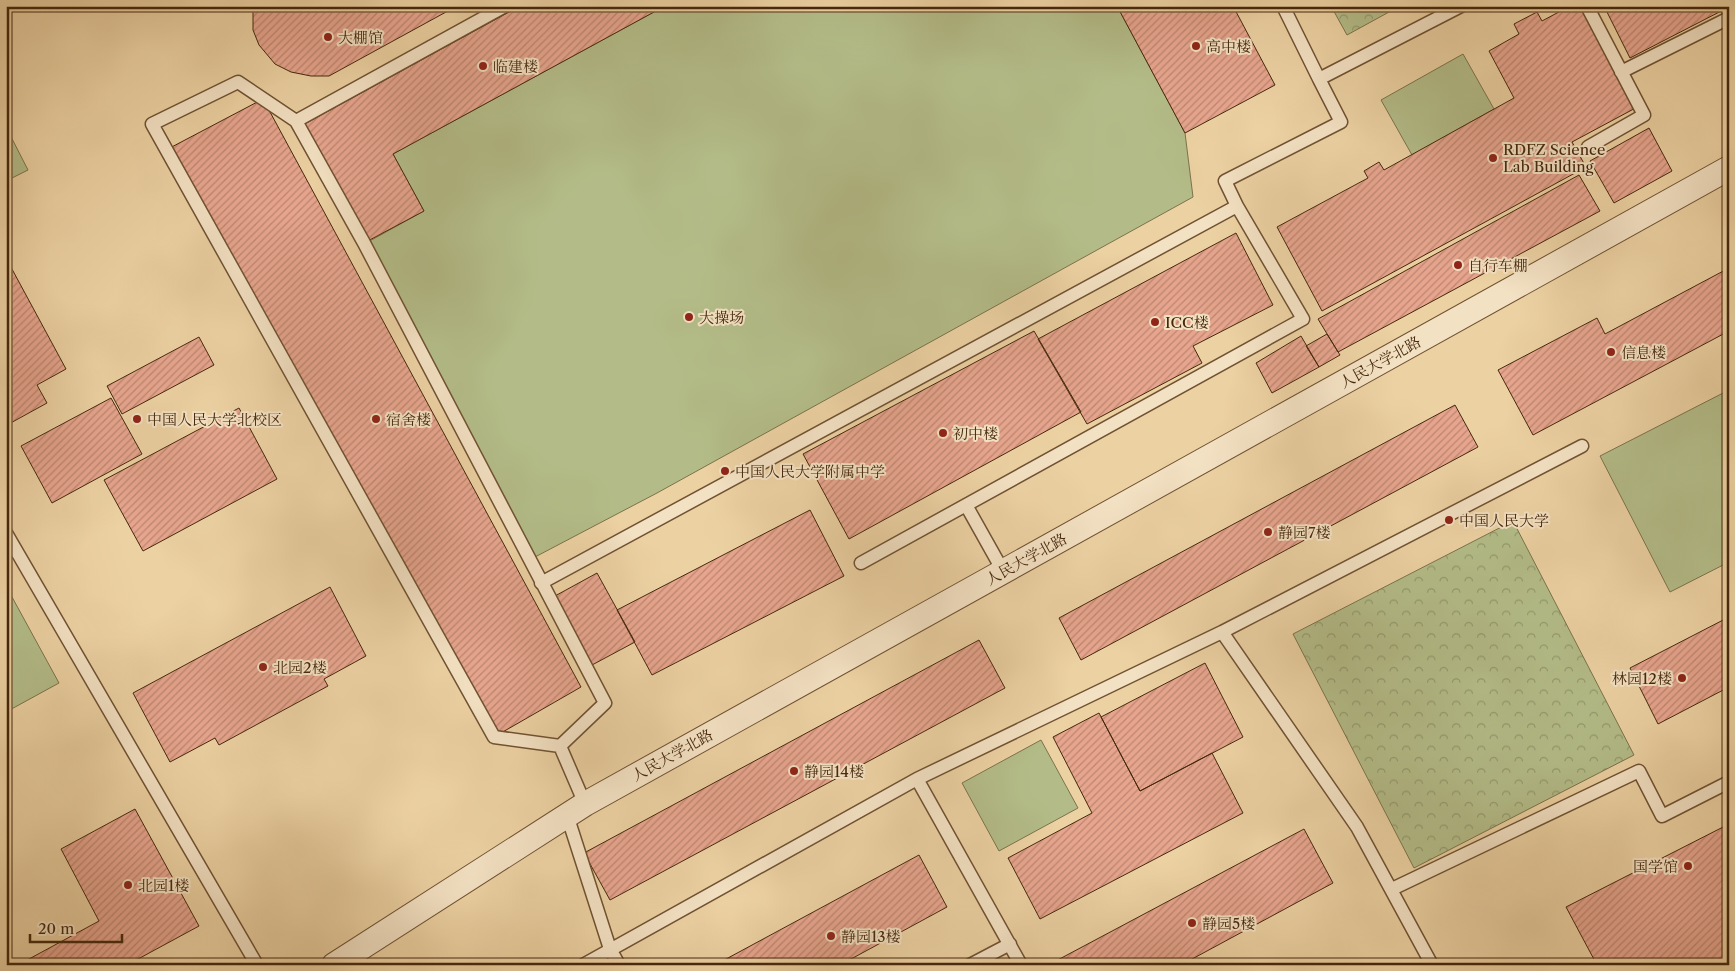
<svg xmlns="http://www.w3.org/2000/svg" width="1735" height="971" font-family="'Libre Caslon Text','Noto Serif SC',serif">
	<defs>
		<pattern id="park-crowns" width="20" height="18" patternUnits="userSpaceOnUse" patternTransform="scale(1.25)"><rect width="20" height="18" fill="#b3bc88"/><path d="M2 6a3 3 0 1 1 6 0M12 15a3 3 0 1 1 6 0" fill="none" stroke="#93996e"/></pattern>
		<pattern id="building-hatch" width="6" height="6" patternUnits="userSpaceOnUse" patternTransform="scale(1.25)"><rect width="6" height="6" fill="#e7a58e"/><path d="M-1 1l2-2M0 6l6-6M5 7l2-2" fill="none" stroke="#bd8672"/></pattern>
	</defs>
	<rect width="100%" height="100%" fill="#ecd1a2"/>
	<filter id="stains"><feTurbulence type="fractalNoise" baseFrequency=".004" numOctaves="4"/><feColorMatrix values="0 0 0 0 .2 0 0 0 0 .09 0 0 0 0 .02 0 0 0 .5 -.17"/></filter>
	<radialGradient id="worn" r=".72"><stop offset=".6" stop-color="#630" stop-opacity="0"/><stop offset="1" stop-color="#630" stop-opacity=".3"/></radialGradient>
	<!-- green -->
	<path fill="#b3bc88" stroke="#7c724a" d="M665,6H1117L1185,133L1193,197L657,493L535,557L366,243L424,211L393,154Z
		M1463,54L1494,109L1412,155L1381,100Z
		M6,127L28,170L6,181Z
		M1729,390V562L1670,592L1600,456Z
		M6,586L59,683L6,712Z
		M1041,740L1078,808L999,851L962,783Z"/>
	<!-- park -->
	<path fill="url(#park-crowns)" stroke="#7c724a" d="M1331,6H1400L1347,35Z
		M1513,521L1634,755L1414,868L1293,634Z"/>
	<!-- building -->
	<path fill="url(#building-hatch)" stroke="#46280c" d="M253,6H457L329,76H311L291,72L275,64L259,45L253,30Z
		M520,6H665L393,154L424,211L364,243L301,126Z
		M1117,6H1233L1275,85L1185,133Z
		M1570,6H1590L1643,104L1572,142L1586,167L1322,311L1277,227L1368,178L1364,171L1379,162L1384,170L1514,98L1489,51L1519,34L1514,24L1537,12L1542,21Z
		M1604,6H1729V7L1630,58Z
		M263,99L581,687L494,737L166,150Z
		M1649,128L1672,171L1614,203L1590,161Z
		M1579,175L1600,211L1338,352L1318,319Z
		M1236,233L1273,305L1193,346L1202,363L1087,424L1038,339Z
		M6,258L66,369L37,385L47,403L7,425Z
		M1729,268V331L1533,435L1498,370L1597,318L1605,334Z
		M1034,331L1081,412L849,539L803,454Z
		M1327,334L1340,355L1319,367L1306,346Z
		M1301,336L1319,367L1272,393L1256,363Z
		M199,337L214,365L122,414L107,386Z
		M111,398L142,454L52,503L21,446Z
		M1455,405L1478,447L1081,660L1059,618Z
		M239,408L277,479L143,551L104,480Z
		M810,510L844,576L652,675L617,610Z
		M597,573L635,642L592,665L555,596Z
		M330,587L366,656L324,679L328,686L219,745L215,738L170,762L133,693Z
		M1729,617V687L1658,724L1630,668Z
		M979,640L1005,688L610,900L584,853Z
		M1205,663L1243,737L1140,791L1101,717Z
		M1099,713L1140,791L1212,753L1243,813L1040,919L1008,858L1092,813L1053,737Z
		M135,809L199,926L127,965H18L99,921L61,849Z
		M1729,824V965H1597L1566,907Z
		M1304,829L1333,883L1181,965H1052V963Z
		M919,855L947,907L840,965H715Z"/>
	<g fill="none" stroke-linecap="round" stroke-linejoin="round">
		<!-- lane casing -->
		<g stroke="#705232" stroke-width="15">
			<path id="lane" d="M505,6L296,121L364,243L605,703L560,746L585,804
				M1283,6L1319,79L1461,6
				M1587,6L1644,115L1588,147
				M1621,72L1729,18
				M296,121L238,82L152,124L494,737L560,746
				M966,505L1003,571
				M6,533L257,965
				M861,563L1303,319L1237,206
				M541,583L1237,206L1225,181L1341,122L1319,79
				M1222,632L1357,827L1432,965
				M917,779L1021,965
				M567,815L610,949L619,965
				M1392,889L1639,771L1662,816L1729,782
				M583,965L917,779L1222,632L1582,446
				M970,965L1010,944"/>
		</g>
		<!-- street casing -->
		<g stroke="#705232" stroke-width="26">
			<path id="street" d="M334,965L585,804L1729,168"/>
		</g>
		<!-- lane -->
		<use href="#lane" stroke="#f3e1c3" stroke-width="12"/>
		<!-- street -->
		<use href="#street" stroke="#f3e1c3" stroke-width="24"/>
	</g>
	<!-- markers -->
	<g fill="#8f2418" stroke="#f3e1c3" stroke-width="2">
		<circle cx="328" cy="37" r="5"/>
		<circle cx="1196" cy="46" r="5"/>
		<circle cx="483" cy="66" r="5"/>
		<circle cx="1493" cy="158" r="5"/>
		<circle cx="1458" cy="265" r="5"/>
		<circle cx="689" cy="317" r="5"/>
		<circle cx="1155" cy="322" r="5"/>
		<circle cx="1611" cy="352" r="5"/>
		<circle cx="137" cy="419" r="5"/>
		<circle cx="376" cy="419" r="5"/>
		<circle cx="943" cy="433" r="5"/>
		<circle cx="725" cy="471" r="5"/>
		<circle cx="1449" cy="520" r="5"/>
		<circle cx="1268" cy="532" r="5"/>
		<circle cx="263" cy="667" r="5"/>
		<circle cx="1682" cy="678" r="5"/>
		<circle cx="794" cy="771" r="5"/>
		<circle cx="1688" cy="866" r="5"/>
		<circle cx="128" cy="885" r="5"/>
		<circle cx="1192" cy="923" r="5"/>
		<circle cx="831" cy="936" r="5"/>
	</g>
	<g text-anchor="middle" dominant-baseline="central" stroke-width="4" stroke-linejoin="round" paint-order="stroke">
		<!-- poi labels -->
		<g font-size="15" fill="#46280c" stroke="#f3e1c3" text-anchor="start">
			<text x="338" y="37">大棚馆</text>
			<text x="1206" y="46">高中楼</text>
			<text x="493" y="66">临建楼</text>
			<text x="1503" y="149">RDFZ Science<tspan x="1503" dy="17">Lab Building</tspan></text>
			<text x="1468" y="265">自行车棚</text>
			<text x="699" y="317">大操场</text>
			<text x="1165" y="322">ICC楼</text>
			<text x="1621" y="352">信息楼</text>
			<text x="147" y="419">中国人民大学北校区</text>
			<text x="386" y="419">宿舍楼</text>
			<text x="953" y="433">初中楼</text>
			<text x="735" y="471">中国人民大学附属中学</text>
			<text x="1459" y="520">中国人民大学</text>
			<text x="1278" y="532">静园7楼</text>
			<text x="273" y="667">北园2楼</text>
			<text x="1672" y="678" text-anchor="end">林园12楼</text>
			<text x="804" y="771">静园14楼</text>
			<text x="1678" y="866" text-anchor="end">国学馆</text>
			<text x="138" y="885">北园1楼</text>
			<text x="1202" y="923">静园5楼</text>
			<text x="841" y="936">静园13楼</text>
		</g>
		<!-- street labels -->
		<g font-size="15" fill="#46280c" stroke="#f3e1c3">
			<text transform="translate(1380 362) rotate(-29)">人民大学北路</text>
			<text transform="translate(1026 559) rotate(-29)">人民大学北路</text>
			<text transform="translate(672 755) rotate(-29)">人民大学北路</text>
		</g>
	</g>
	<!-- margin -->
	<rect width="1735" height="971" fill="none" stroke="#ecd1a2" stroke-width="25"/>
	<rect x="8" y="8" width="1720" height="956" fill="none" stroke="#46280c" stroke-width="2.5"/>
	<rect x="12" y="12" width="1710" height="946" fill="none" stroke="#46280c"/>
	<!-- scale -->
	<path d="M30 934v8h92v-8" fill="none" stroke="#46280c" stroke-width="2.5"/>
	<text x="38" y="934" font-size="15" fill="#46280c" stroke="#f3e1c3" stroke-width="4" paint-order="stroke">20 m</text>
	<rect width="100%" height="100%" filter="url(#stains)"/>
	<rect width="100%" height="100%" fill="url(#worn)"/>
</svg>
